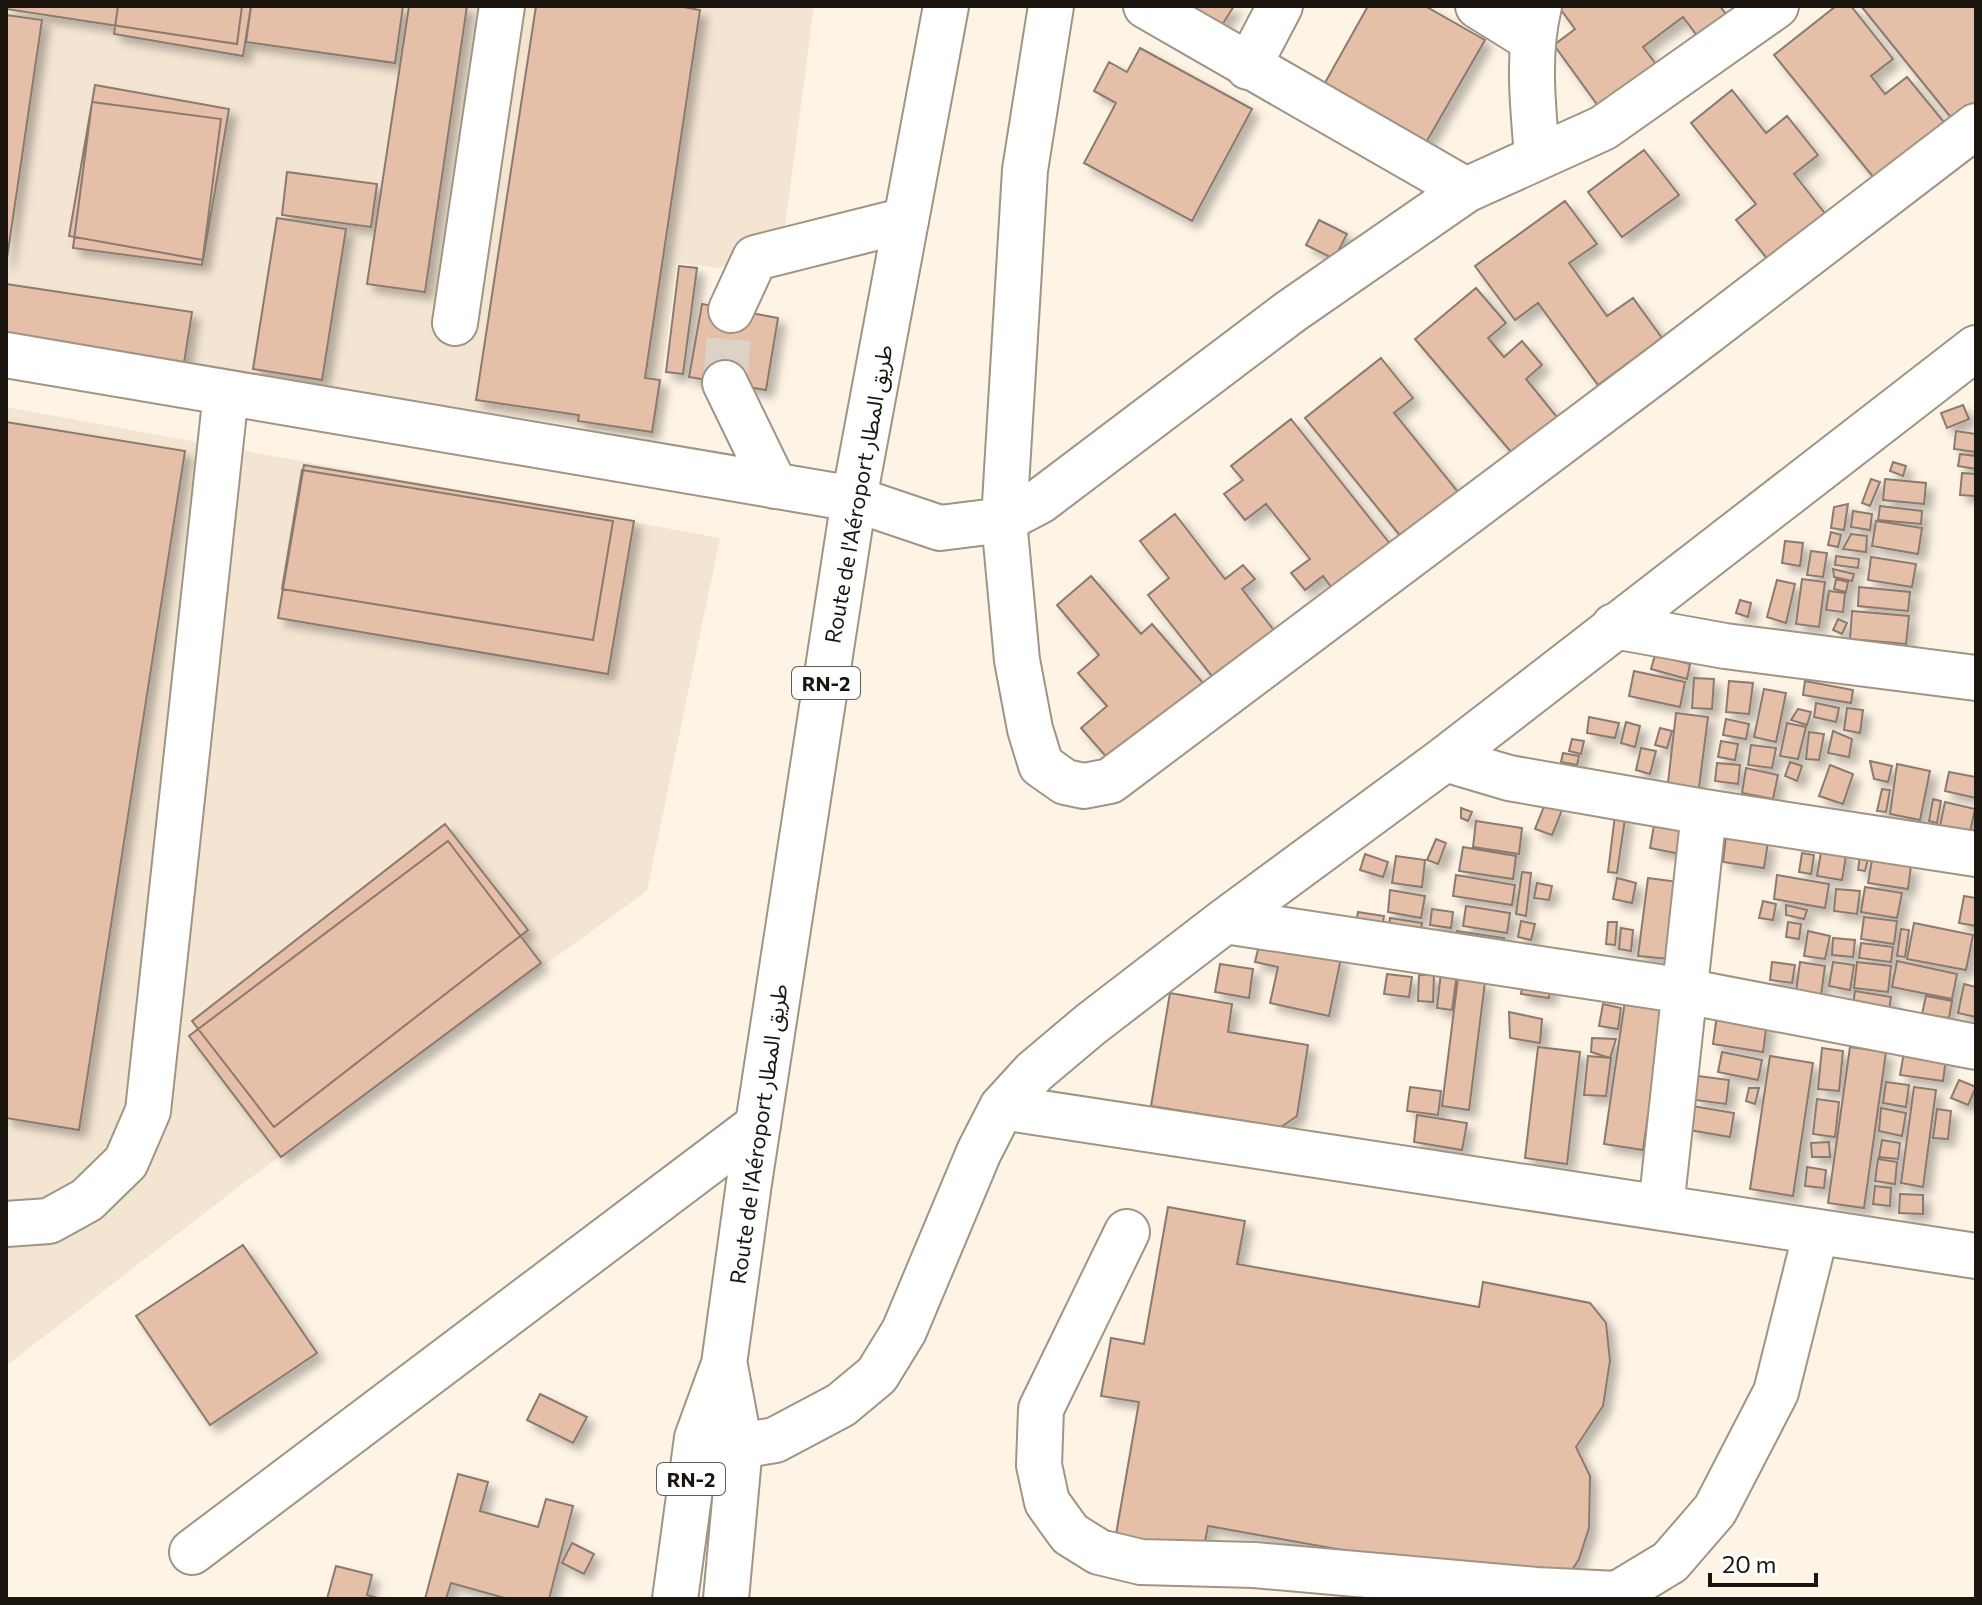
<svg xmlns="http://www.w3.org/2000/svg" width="1982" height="1605" font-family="Commissioner,'Noto Sans Arabic',sans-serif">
	<defs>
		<filter id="shadow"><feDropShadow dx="7" dy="7" stdDeviation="4" flood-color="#0004"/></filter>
	</defs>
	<rect width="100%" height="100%" fill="#fef4e6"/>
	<!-- industrial -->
	<path fill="#f3e5d2" d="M6,6H814L784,235L720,268L677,263L654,438L6,340Z
		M6,407L720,538L647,891L245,1182L6,1366Z"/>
	<!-- building -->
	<path fill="#e5bfa7" stroke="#8b7a6f" stroke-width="2" filter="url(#shadow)" d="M6,6H242L237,44L6,9Z
		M118,6H251L243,56L114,34Z
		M251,6H403L395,63L246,42Z
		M409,6H467L425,292L367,284Z
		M536,6H678L700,10L645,378L660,380L652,432L578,421L579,415L476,400Z
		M1190,6H1234L1222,25Z
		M1368,6H1425L1485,40L1424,146L1322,88Z
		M1561,6H1720L1730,20L1701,41L1683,17L1643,47L1662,72L1604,114L1554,45L1575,29L1559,7Z
		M1836,6H1851L1893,59L1871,76L1885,94L1907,77L1948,127L1878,183L1774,55Z
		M1861,6H1976V102L1953,120Z
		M6,15L42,20L6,265Z
		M1140,48L1252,109L1192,221L1084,163L1116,103L1094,91L1109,62L1127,72Z
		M95,85L229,109L203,260L69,236Z
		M1732,90L1766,133L1787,116L1818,155L1794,174L1827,216L1769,261L1736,220L1756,204L1691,123Z
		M92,102L221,119L202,265L73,248Z
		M1644,150L1679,195L1622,237L1588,192Z
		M287,172L377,184L371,227L282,215Z
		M1565,201L1597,244L1569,263L1607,316L1633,298L1662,338L1598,385L1538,303L1515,320L1475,266Z
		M277,218L346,229L322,380L253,369Z
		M1319,220L1347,234L1334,259L1306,245Z
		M679,266L697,268L683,374L666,372Z
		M6,284L192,312L184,363L6,337Z
		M1476,288L1506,323L1488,338L1504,357L1522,341L1542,365L1526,379L1561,422L1517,459L1415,339Z
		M702,304L778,318L766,390L689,377Z
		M1381,358L1413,398L1394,413L1463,498L1406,543L1305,418Z
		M1963,405L1969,419L1947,428L1941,413Z
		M1291,419L1391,545L1334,591L1323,576L1305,590L1291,573L1310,559L1266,504L1245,520L1224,494L1243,480L1231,466Z
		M6,422L185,451L79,1130L6,1118Z
		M1956,431L1976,434V452L1954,449Z
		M1960,454L1976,456V469L1958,466Z
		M1893,462L1906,466L1903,476L1890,471Z
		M304,465L634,521L608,674L278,618Z
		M302,470L613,521L593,640L282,589Z
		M1962,473L1976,474V496L1960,495Z
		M1871,479L1880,482L1870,506L1862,503Z
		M1885,479L1926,483L1924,504L1883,500Z
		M1848,504L1844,530L1831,528L1834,507Z
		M1880,506L1922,511L1921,524L1878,520Z
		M1853,511L1872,514L1870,530L1851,527Z
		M1175,514L1225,579L1243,565L1255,579L1242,589L1276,633L1215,680L1148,595L1169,578L1140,541Z
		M1876,521L1922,528L1918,554L1872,546Z
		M1831,532L1841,535L1838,547L1828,545Z
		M1851,534L1867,536L1866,552L1843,549Z
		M1785,541L1803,543L1800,566L1782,563Z
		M1811,551L1827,553L1823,577L1807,575Z
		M1836,556L1859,559L1858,568L1835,565Z
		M1871,557L1916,564L1912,587L1868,580Z
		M1833,569L1854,574L1852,581L1834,577Z
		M1091,576L1141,634L1152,624L1209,690L1117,769L1081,728L1107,706L1078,673L1099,655L1057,605Z
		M1802,579L1825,582L1819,627L1796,624Z
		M1836,579L1848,582L1846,592L1834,589Z
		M1777,580L1795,584L1786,623L1767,617Z
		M1859,587L1910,592L1908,611L1858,606Z
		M1829,591L1845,593L1843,612L1826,610Z
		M1740,600L1751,603L1748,617L1736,613Z
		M1852,611L1909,616L1906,644L1850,639Z
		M1838,619L1847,623L1842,634L1833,630Z
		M1655,655L1690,664L1687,679L1651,669Z
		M1634,671L1685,682L1680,707L1629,696Z
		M1694,678L1714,679L1712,709L1692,708Z
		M1729,681L1753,683L1749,714L1726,712Z
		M1805,681L1853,690L1851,703L1803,695Z
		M1764,689L1786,693L1776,742L1754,737Z
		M1816,703L1839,708L1836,722L1814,717Z
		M1847,708L1863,710L1860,733L1844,730Z
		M1798,709L1811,712L1807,725L1791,720Z
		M1676,713L1708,717L1697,803L1666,800Z
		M1589,717L1619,723L1615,738L1587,733Z
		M1726,719L1749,724L1746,739L1723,735Z
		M1626,722L1640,726L1635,747L1621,743Z
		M1787,723L1806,727L1798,759L1780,756Z
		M1660,728L1672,731L1667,748L1655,745Z
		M1833,731L1852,739L1849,757L1828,753Z
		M1809,732L1824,734L1819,760L1806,759Z
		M1572,739L1584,741L1581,754L1569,751Z
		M1721,741L1738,744L1735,760L1718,757Z
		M1751,745L1776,748L1772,768L1748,765Z
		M1641,748L1656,751L1650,774L1636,770Z
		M1563,753L1579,756L1577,765L1561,762Z
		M1870,761L1892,766L1888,782L1874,779Z
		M1790,762L1802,766L1797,781L1785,776Z
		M1717,763L1740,765L1738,784L1715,781Z
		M1897,764L1930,771L1920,820L1890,814Z
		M1830,765L1853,774L1843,804L1819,796Z
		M1746,768L1778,775L1773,799L1742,793Z
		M1949,772L1976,777V798L1945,791Z
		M1882,789L1890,790L1886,812L1877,811Z
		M1933,799L1941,801L1937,823L1929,821Z
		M1945,802L1975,809L1970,832L1940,826Z
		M1545,804L1562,810L1552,835L1535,829Z
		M1461,808L1472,812L1468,821L1461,818Z
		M1626,812L1617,873L1608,872L1615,815Z
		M1655,820L1690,826L1685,855L1650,848Z
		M1476,821L1522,828L1519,854L1473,847Z
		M445,824L528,930L274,1127L192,1021Z
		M1726,836L1768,842L1764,868L1723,862Z
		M1436,839L1446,843L1438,864L1427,860Z
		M448,841L541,963L281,1157L189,1036Z
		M1822,846L1847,850L1842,880L1817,876Z
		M1463,847L1516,856L1513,879L1459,871Z
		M1802,853L1814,855L1811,874L1799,872Z
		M1365,854L1388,862L1383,877L1360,870Z
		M1860,855L1868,859L1865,871L1858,870Z
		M1396,856L1425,860L1422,887L1392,883Z
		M1872,860L1911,866L1908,889L1868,883Z
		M1522,872L1531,873L1526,916L1516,914Z
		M1456,875L1515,885L1512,905L1453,896Z
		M1777,875L1829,884L1825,908L1774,899Z
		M1617,878L1636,883L1632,903L1613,899Z
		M1648,878L1679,882L1670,959L1638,956Z
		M1537,883L1552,886L1549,900L1534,898Z
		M1865,887L1902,893L1897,918L1861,912Z
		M1836,889L1860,891L1857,914L1834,911Z
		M1390,890L1425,896L1421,918L1388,912Z
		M1964,896L1976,898V926L1959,923Z
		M1763,901L1776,904L1773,920L1759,918Z
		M1786,905L1807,910L1804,919L1786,915Z
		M1466,906L1510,913L1507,933L1463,926Z
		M1432,909L1453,912L1451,928L1430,925Z
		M1358,912L1384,916L1380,938L1354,933Z
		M1864,917L1897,921L1894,944L1861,939Z
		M1390,918L1422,923L1418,946L1387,941Z
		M1521,921L1535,924L1531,940L1518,937Z
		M1608,922H1617L1615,945L1606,944Z
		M1788,922L1801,924L1799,939L1786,937Z
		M1914,923L1973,935L1966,970L1907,959Z
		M1621,928L1633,930L1631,951L1619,949Z
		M1901,929L1909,930L1905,957L1897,956Z
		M1457,931L1504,938L1502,955L1455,948Z
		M1808,931L1830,936L1825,959L1804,956Z
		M1833,938L1855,940L1853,957L1832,955Z
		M1260,941L1341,958L1329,1016L1270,1003L1278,967L1255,962Z
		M1861,943L1893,947L1891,962L1859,958Z
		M1897,961L1957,974L1952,999L1892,987Z
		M1772,962L1795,965L1792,983L1770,980Z
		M1800,962L1825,966L1819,1010L1794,1007Z
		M1833,962L1854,965L1850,990L1829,986Z
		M1857,962L1891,966L1888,992L1854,988Z
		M1220,964L1253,969L1249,998L1215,992Z
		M1441,972L1457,974L1452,1010L1437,1008Z
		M1387,974L1412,977L1409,997L1384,994Z
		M1419,975H1434L1433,1002L1418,1001Z
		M1458,978L1485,982L1469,1110L1442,1106Z
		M1551,978L1549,998L1521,994L1523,982Z
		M1964,984L1976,987V1017L1958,1013Z
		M1855,991L1891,997L1887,1023L1851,1017Z
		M1170,993L1232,1004L1228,1032L1308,1045L1297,1116L1281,1127L1151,1106Z
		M1626,994L1665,999L1643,1150L1604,1144Z
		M1926,996L1952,1001L1949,1018L1922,1014Z
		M1603,1004L1621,1008L1618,1029L1599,1026Z
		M1509,1012L1542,1019L1540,1043L1510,1038Z
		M1717,1015L1767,1022L1763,1052L1713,1044Z
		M1592,1038L1616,1039L1610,1058L1591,1052Z
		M1538,1047L1580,1052L1567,1164L1525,1158Z
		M1850,1047L1886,1052L1864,1208L1828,1203Z
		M1822,1048L1843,1051L1839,1091L1818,1089Z
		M1722,1052L1762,1060L1758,1080L1718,1072Z
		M1904,1052L1946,1059L1943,1081L1900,1075Z
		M1588,1056L1611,1058L1606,1096L1584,1095Z
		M1770,1056L1813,1063L1793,1196L1750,1189Z
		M1698,1076L1729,1080L1726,1104L1695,1100Z
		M1959,1080L1976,1087L1968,1105L1951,1098Z
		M1886,1082L1909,1085L1906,1107L1883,1103Z
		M1410,1087L1441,1091L1438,1115L1407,1111Z
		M1914,1087L1936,1090L1923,1187L1901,1183Z
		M1749,1088H1759L1755,1104L1746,1101Z
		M1817,1099L1839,1102L1835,1137L1813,1134Z
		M1692,1106L1734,1113L1730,1137L1689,1130Z
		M1881,1108L1906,1113L1902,1136L1879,1131Z
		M1937,1109L1951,1111L1948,1139L1933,1138Z
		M1417,1115L1467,1123L1462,1150L1414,1142Z
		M1882,1140L1900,1143L1898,1159L1879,1157Z
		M1829,1142L1830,1157H1812L1811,1143Z
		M1878,1159L1897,1162L1895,1184L1875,1181Z
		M1807,1167L1826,1170L1824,1188L1805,1186Z
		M1875,1186L1891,1188L1890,1206L1873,1204Z
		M1900,1194L1923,1195V1214L1899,1213Z
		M1168,1207L1245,1221L1237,1264L1479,1307L1483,1282L1590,1303L1606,1323L1610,1361L1603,1406L1576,1447L1590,1476L1589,1528L1579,1559L1560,1589L1208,1526L1201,1562L1114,1546L1139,1402L1101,1396L1111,1338L1144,1344Z
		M243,1245L317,1353L210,1425L136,1316Z
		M540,1394L587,1417L573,1443L527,1420Z
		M458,1474L488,1482L480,1511L538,1527L546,1499L573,1506L549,1599H508L451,1583L446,1599H425Z
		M572,1543L594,1554L584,1574L562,1563Z
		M336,1566L372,1575L367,1595L381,1599H327Z"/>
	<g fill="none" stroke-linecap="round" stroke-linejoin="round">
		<!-- minor-tunnel -->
		<path stroke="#dcd3c6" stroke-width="44" stroke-dasharray="44 22" stroke-linecap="butt" d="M725,383L731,310"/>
		<!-- minor casing -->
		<g stroke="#a09484" stroke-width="48">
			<path id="minor" d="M1051,6L1025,170L1004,520L1017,660L1030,729L1041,765L1065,782L1084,786L1110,781L1665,364L1976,126
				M1146,6L1466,190
				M1478,6L1531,39
				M1248,67L1280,6
				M1537,156C1533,105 1527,56 1539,6
				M731,310L755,258L906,220
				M455,323L502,6
				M6,355L854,499L940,528L1004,520L1040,501L1290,312L1466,190L1603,128L1776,6
				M725,383L775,486
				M1614,626L1725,646L1976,678
				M1445,759L1509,778L1704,812L1976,854
				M1225,921L1685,991L1976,1047
				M1002,1107L1976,1256
				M1661,1208L1704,812
				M6,1224L49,1221L87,1200L126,1162L148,1111L226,393
				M1127,1232L1041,1409L1039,1465L1047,1502L1070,1534L1099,1552L1141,1562L1254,1565L1536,1590L1617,1594L1670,1562L1715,1510L1776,1392L1816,1232
				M704,1440L740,1446L775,1440L841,1405L877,1375L904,1331L979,1152L1002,1107L1034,1072L1091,1024L1225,921L1445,759L1976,348
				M192,1552L758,1125"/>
		</g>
		<!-- major casing -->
		<g stroke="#a09484" stroke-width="48">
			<path id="major" d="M725,1366L740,1446L726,1599
				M675,1599L697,1438L724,1364L749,1183L854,499L946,6"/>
		</g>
		<!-- minor -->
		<use href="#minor" stroke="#fff" stroke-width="44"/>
		<!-- major -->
		<use href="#major" stroke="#fff" stroke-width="44"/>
	</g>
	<g text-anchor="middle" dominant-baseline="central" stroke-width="6" stroke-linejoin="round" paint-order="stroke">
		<!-- shield labels -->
		<g fill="#fff" stroke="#5f5b57" stroke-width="2">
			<rect x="792" y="667" width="68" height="32" rx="6"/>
			<rect x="657" y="1463" width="68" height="32" rx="6"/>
		</g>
		<g font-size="20" font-weight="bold" fill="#1a150f">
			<text x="826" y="683">RN-2</text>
			<text x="691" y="1479">RN-2</text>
		</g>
		<!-- street labels -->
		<g font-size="22" fill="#1a150f" stroke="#fff">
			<text transform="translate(858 494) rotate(-80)">Route de l'Aéroport طريق المطار</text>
			<text transform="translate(758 1134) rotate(-82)">Route de l'Aéroport طريق المطار</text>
		</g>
	</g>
	<!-- border -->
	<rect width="1982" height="1605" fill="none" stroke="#1a150f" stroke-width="16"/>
	<!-- scale -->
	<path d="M1710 1573v12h106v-12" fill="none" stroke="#1a150f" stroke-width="4"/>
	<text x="1722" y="1573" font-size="24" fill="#1a150f" stroke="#ffffff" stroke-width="6" paint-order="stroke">20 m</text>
</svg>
